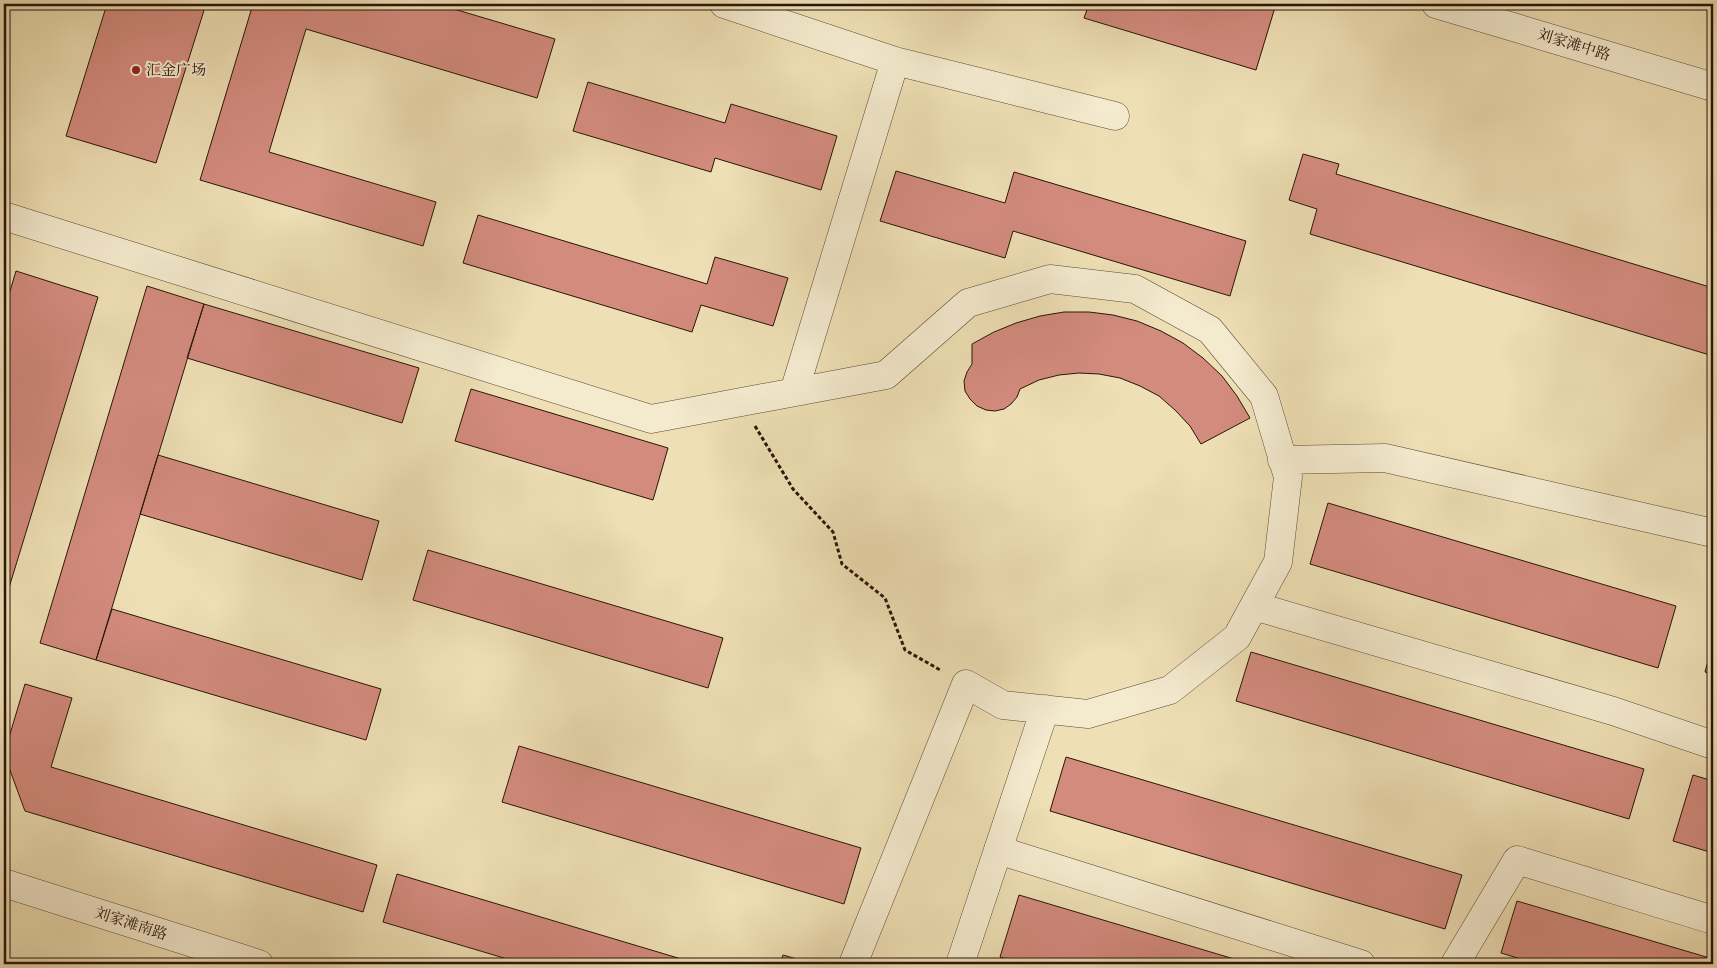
<svg xmlns="http://www.w3.org/2000/svg" width="1717" height="968" font-family="'IM FELL English','Noto Serif SC',serif">
	<rect width="100%" height="100%" fill="#eedfb4"/>
	<filter id="stains"><feTurbulence type="fractalNoise" baseFrequency=".004" numOctaves="4"/><feColorMatrix values="0 0 0 0 .2 0 0 0 0 .09 0 0 0 0 .02 0 0 0 .5 -.17"/></filter>
	<radialGradient id="worn" r=".72"><stop offset=".6" stop-color="#630" stop-opacity="0"/><stop offset="1" stop-color="#630" stop-opacity=".3"/></radialGradient>
	<!-- building -->
	<path fill="#d38b7e" stroke="#281509" d="M107,4H206L156,163L66,136Z
		M253,4H437L555,39L537,98L306,29L269,152L436,202L423,246L200,180Z
		M1077,4H1276L1256,70L1084,18L1088,7Z
		M588,82L725,123L731,104L837,136L821,190L715,158L711,172L573,131Z
		M1303,154L1339,164L1336,174L1713,288V356L1310,234L1317,209L1289,200Z
		M896,171L1005,203L1014,172L1246,241L1230,296L1013,231L1005,258L880,221Z
		M478,215L707,284L715,257L788,278L773,326L701,305L692,332L463,263Z
		M16,271L98,297L4,604V311Z
		M147,286L204,304L96,660L40,643Z
		M204,304L419,368L402,423L187,358Z
		M1064,312H1089L1113,315L1137,321L1161,331L1183,343L1203,358L1222,376L1237,396L1250,418L1201,444L1190,426L1175,410L1159,396L1140,386L1120,378L1099,374L1079,373L1059,375L1039,380L1020,389L1017,397L1011,404L1004,409L995,411L986,410L977,406L970,399L965,391L964,381L967,372L972,364V344L994,332L1016,323L1040,316Z
		M471,389L668,448L653,500L455,441Z
		M158,455L379,521L362,580L140,514Z
		M1328,503L1676,606L1658,668L1310,564Z
		M428,550L723,638L708,688L413,600Z
		M112,609L381,689L366,740L96,660Z
		M1713,643V674L1705,672Z
		M1251,652L1644,769L1629,819L1236,701Z
		M25,684L72,698L51,767L377,865L363,912L25,811L4,754Z
		M519,746L861,848L844,904L502,802Z
		M1066,757L1462,875L1445,929L1050,811Z
		M1693,775L1713,781V853L1673,841Z
		M397,874L698,964H524L383,922Z
		M1019,895L1251,964H1024L1000,957Z
		M1517,901L1713,959V964H1537L1501,953Z
		M783,955L814,964H780Z"/>
	<g fill="none" stroke-linecap="round" stroke-linejoin="round">
		<!-- minor casing -->
		<g stroke="#5a4834" stroke-width="29">
			<path id="minor" d="M724,4L895,61L1115,116
				M4,216L651,419L886,375L968,303L1050,279L1135,289L1210,330L1264,396L1288,477L1278,562L1237,637L1170,690L1088,714L1003,705L966,684L853,964
				M794,392L895,61
				M1282,460L1385,458L1713,533
				M1254,606L1613,711L1713,745
				M998,850L1361,964
				M960,964L1045,709
				M1455,964L1517,860L1713,920"/>
		</g>
		<!-- tertiary casing -->
		<g stroke="#5a4834" stroke-width="29">
			<path id="tertiary" d="M1436,4L1713,87
				M4,883L259,964"/>
		</g>
		<!-- path -->
		<path stroke="#281509" stroke-width="3" stroke-dasharray="4 2.5" stroke-linecap="butt" d="M755,426L793,489L833,532L842,564L885,598L905,650L942,671"/>
		<!-- minor -->
		<use href="#minor" stroke="#f4eace" stroke-width="28"/>
		<!-- tertiary -->
		<use href="#tertiary" stroke="#f4eace" stroke-width="28"/>
	</g>
	<!-- markers -->
	<circle fill="#8f2418" stroke="#f4eace" stroke-width="2" cx="136" cy="70" r="5"/>
	<g text-anchor="middle" dominant-baseline="central" stroke-width="4" stroke-linejoin="round" paint-order="stroke">
		<!-- street labels -->
		<g font-size="15" fill="#281509" stroke="#f4eace">
			<text transform="translate(1574 45) rotate(17)">刘家滩中路</text>
			<text transform="translate(131 924) rotate(18)">刘家滩南路</text>
		</g>
		<!-- poi labels -->
		<g font-size="15" fill="#281509" stroke="#f4eace" text-anchor="start">
			<text x="146" y="70">汇金广场</text>
		</g>
	</g>
	<!-- margin -->
	<rect width="1717" height="968" fill="none" stroke="#eedfb4" stroke-width="20"/>
	<rect x="5" y="5" width="1707" height="958" fill="none" stroke="#281509" stroke-width="2.5"/>
	<rect x="10" y="10" width="1697" height="948" fill="none" stroke="#281509"/>
	<rect width="100%" height="100%" filter="url(#stains)"/>
	<rect width="100%" height="100%" fill="url(#worn)"/>
</svg>
